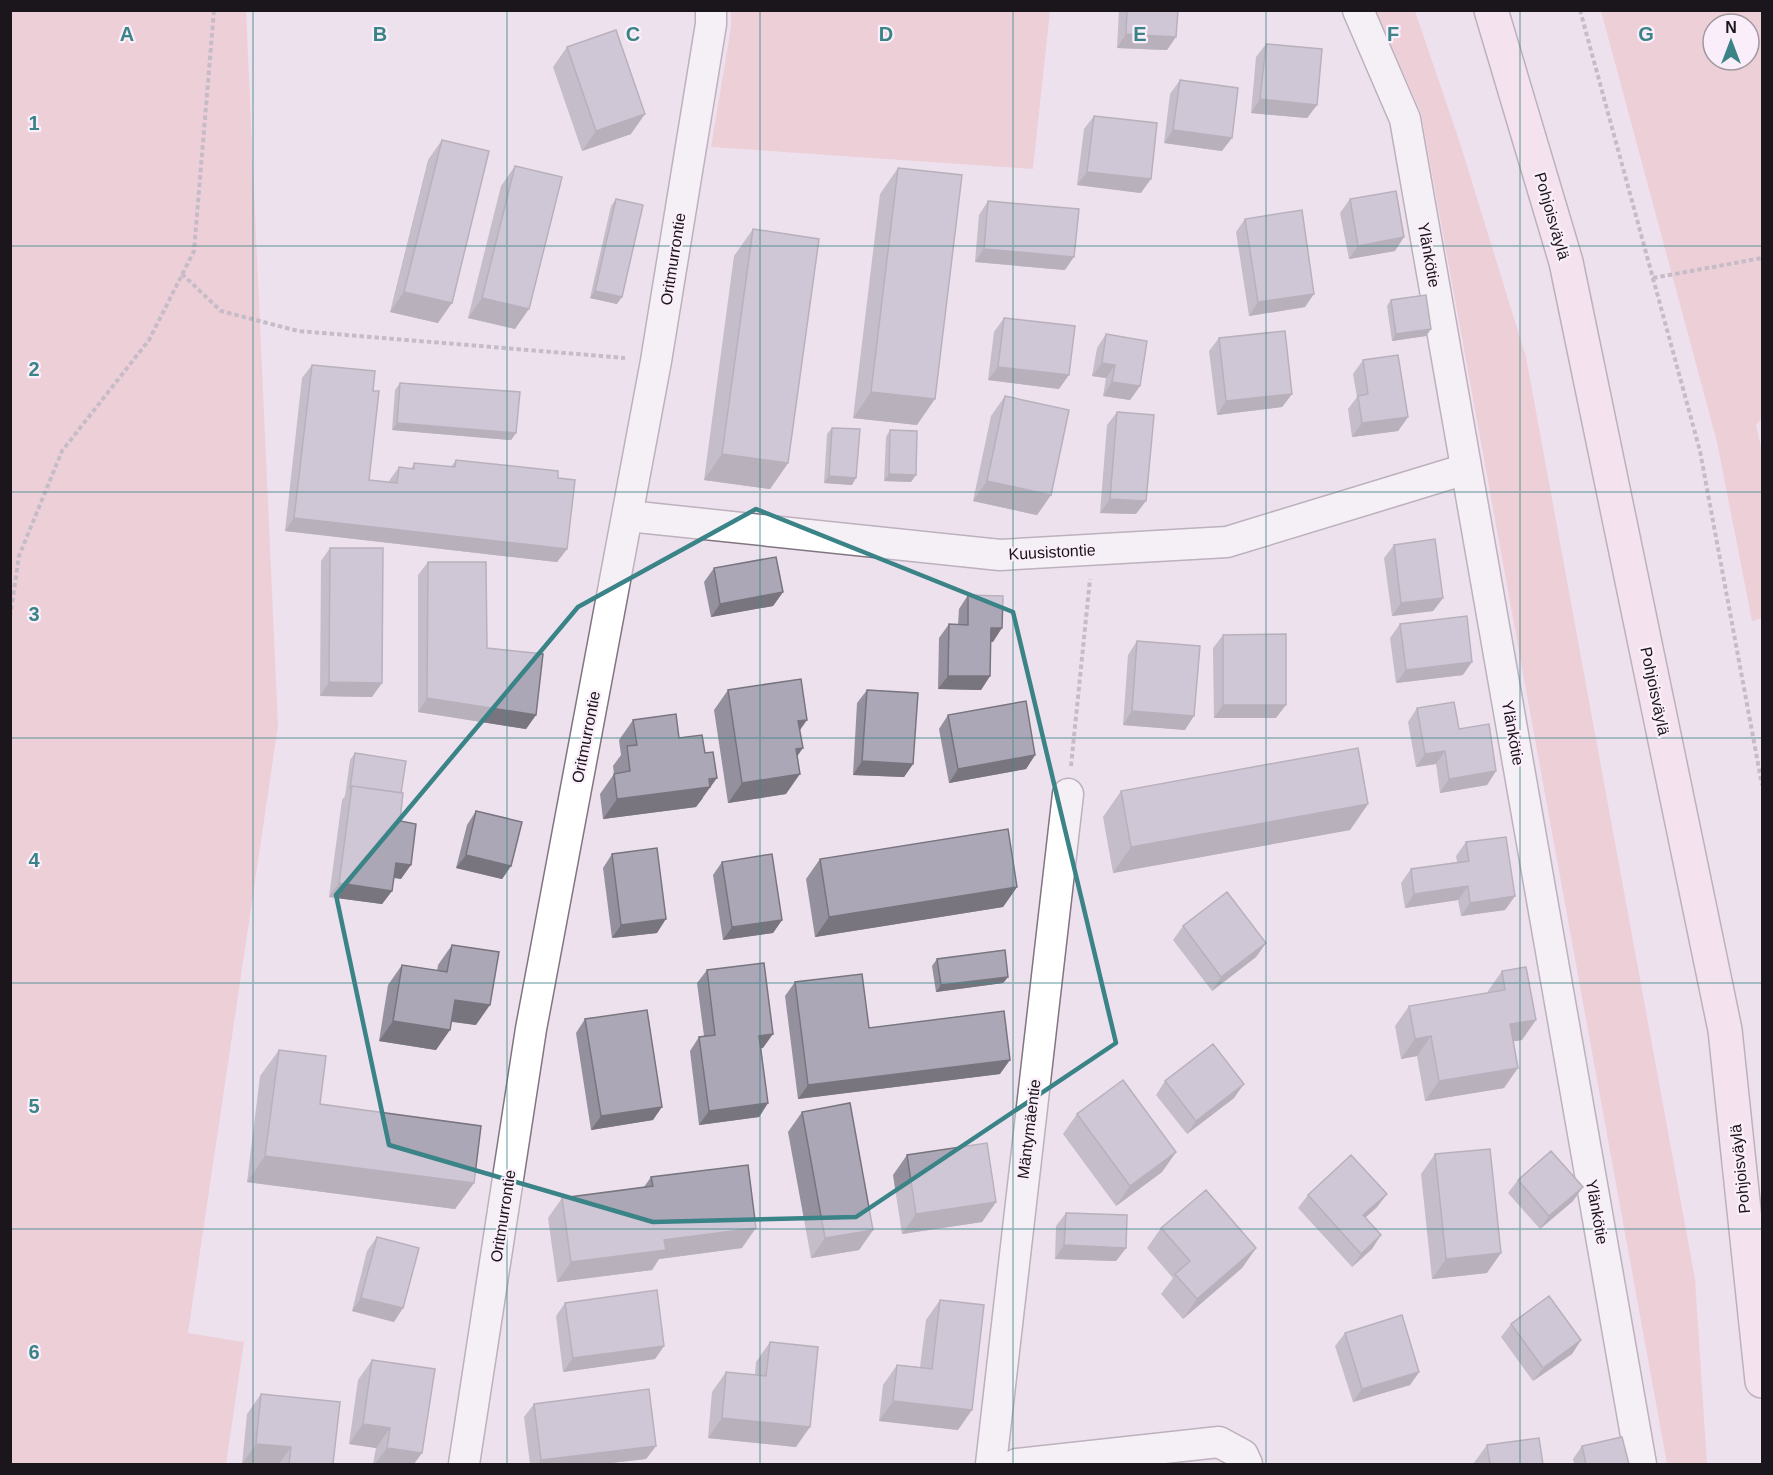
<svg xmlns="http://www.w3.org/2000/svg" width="1773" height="1475" font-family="Arial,sans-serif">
	<rect width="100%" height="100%" fill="#ede1ee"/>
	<!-- green -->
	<path fill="#eeb8bb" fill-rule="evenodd" d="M10,11H246L278,726L188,1333L244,1342L226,1464H11Z
		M731,11H1050L1033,169L711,147L731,27Z
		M1376,11H1415L1460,143L1526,357L1695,1279L1707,1464H1667L1421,113Z
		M1601,11H1762V418L1756,425L1762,452V618L1752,621L1717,442ZM1713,24H1749V60H1713Z"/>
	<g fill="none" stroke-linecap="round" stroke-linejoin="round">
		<!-- street casing -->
		<g stroke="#807580" stroke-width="33">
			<path id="street" d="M1358,10L1405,119L1641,1464
				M628,516L1000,555L1227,542L1466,469
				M464,1464L531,1029L656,361L711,24V10
				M991,1464L1068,794
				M1017,1464L1219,1442L1243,1455L1247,1464"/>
		</g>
		<!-- secondary casing -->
		<g stroke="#807580" stroke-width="36">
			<path id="secondary" d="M1491,10L1566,262L1725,1030L1762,1381"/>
		</g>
		<!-- path -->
		<path stroke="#988f99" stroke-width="4" stroke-dasharray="4.5 3" stroke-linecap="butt" d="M1580,10L1700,451L1762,785
			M182,274L221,311L298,331L625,358
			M1653,278L1762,258
			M10,617L19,556L62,451L149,340L194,251L214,10
			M1071,766L1090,579"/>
		<!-- street -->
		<use href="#street" stroke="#fff" stroke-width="30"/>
		<!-- secondary -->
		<use href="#secondary" stroke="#fde4f0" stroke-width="33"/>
	</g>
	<!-- wall -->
	<path fill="#94909d" d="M1119,10H1178L1167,50L1117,48Z
		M1266,44L1317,105L1307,118L1251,113L1256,57Z
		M567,47L631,134L582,151L553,67Z
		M1180,80L1222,151L1164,143L1170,94Z
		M1094,116L1141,193L1077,185L1084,129Z
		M442,140L438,323L390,312L428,160Z
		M515,166V329L468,318L501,186Z
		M898,168L917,425L853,418L880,194Z
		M616,199L617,304L590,298L611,206Z
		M1350,199L1395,251L1349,259L1340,213Z
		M988,201L1065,270L975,262L979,215Z
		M1245,219L1305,307L1249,316L1236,232Z
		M753,229L788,463L770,489L704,480L734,256Z
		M1391,300L1431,329L1426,336L1392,341L1387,306Z
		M1004,318L1059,389L988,380L994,332Z
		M1106,334L1140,386L1130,400L1103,396L1106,378L1092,376L1097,348Z
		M1219,338L1292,394L1282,407L1217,415L1209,351Z
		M1363,360L1408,417L1398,431L1352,437L1348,409L1357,397L1353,374Z
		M312,365L373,391L369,480L389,482V481L399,467L411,469L414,463L451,467L456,460L558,478L567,549L557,562L285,531L302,378Z
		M400,383L516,433L511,440L392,430L395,390Z
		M1005,396L1051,495L1037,515L973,501L991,416Z
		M1117,412L1136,514L1100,513L1107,425Z
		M832,428L852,485L824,483L827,434Z
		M890,430L911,482L884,481L886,437Z
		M1394,545L1443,598L1433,611L1392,616L1384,558Z
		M330,548L372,697L320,696L321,561Z
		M428,562L487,648L536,715L526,729L418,712V575Z
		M714,568L783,592L773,606L711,617L704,582Z
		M968,595L993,642H991L990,676L981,690L938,689L939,638L949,624L958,625L959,609Z
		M1400,624L1463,675L1396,683L1390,638Z
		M1223,635L1276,718H1214L1213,648Z
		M1137,641L1185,730L1123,725L1128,655Z
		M728,690L800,731L786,794L728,803L714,710Z
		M867,690L913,764L904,777L853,775L857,703Z
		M1417,708L1459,729L1496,771L1487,785L1440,793L1436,764L1416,767L1408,722Z
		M948,715L1035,755L1026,769L949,783L939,729Z
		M633,720L679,738L703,798L696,807L603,819L600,794L614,774L613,766L621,755L619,740Z
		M355,753L401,793L400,821L401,879L394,878L392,891L382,904L329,897L342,800L345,796L350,760Z
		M1121,791L1368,804L1350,830L1113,873L1103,817Z
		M476,811L511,866L502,879L456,868L467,825Z
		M1466,842L1515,896L1505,910L1461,916L1458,900L1405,908L1401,883L1411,869L1457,862L1456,856Z
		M612,854L657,933L612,938L603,868Z
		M820,859L1017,887L1003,907L815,937L806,879Z
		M722,862L782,920L773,933L723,940L713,875Z
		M1183,926L1266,943L1256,957L1212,991L1173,940Z
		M452,945L476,1025L452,1022L436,1050L379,1041L388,985L402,965L437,971L438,965Z
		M937,959L1008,977L1003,983L936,992L932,966Z
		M707,970L763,1048H761L768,1103L759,1117L699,1125L690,1051L699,1037L704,1036L697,983Z
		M1502,971L1522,1040L1513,1041L1504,1088L1425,1101L1417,1056L1401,1059L1395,1026L1409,1006L1488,993V991Z
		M795,982L869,1028L1000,1074L798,1099L785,996Z
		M585,1019L653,1120L591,1130L576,1033Z
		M279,1050L320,1104L474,1183L455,1209L247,1182L260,1076Z
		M1165,1081L1234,1098L1187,1134L1156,1095Z
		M802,1112L873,1230L859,1250L811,1258L788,1132Z
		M1077,1114L1176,1152L1162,1172L1116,1206L1063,1134Z
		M1435,1154L1487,1273L1432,1279L1421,1174Z
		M907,1155L996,1202L982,1222L902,1234L893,1175Z
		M651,1177L742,1248L659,1259L652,1270L557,1282L548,1218L562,1198L644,1187Z
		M1518,1180L1573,1201L1540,1229L1508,1193Z
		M1387,1194L1377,1207L1365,1218L1372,1249L1352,1267L1298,1208L1308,1195Z
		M1066,1213L1126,1248L1116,1261L1055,1259L1056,1226Z
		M1161,1228L1256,1248L1242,1268L1183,1319L1161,1294L1173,1278L1147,1248Z
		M377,1237L394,1322L352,1311L367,1251Z
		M940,1300L958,1430L879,1421L883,1385L897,1365L920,1367L926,1320Z
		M565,1303L664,1346L655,1359L563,1372L556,1316Z
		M1511,1324L1581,1340L1572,1354L1533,1381L1501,1337Z
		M1345,1333L1419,1372L1410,1385L1353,1402L1335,1346Z
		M770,1342L796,1447L708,1438L712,1392L726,1372L755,1375L756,1362Z
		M372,1360L414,1464H373L376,1448L349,1444L358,1380Z
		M261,1394L333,1464H242L247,1414Z
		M534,1404L656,1446L646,1459L602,1464H530L524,1417Z
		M1487,1445L1543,1464H1473Z
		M1582,1446L1629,1464H1574L1573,1459Z"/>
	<!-- shaded-wall -->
	<path fill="#78757f" d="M1126,34L1176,37L1167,50L1117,48Z
		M1260,99L1317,105L1307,118L1251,113Z
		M645,114L631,134L582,151L596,131Z
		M1173,130L1232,138L1222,151L1164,143Z
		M1087,172L1151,179L1141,193L1077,185Z
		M1404,237L1395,251L1349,259L1358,246Z
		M984,249L1074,257L1065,270L975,262Z
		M595,291L622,297L617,304L590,298Z
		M404,292L452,303L438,323L390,312Z
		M1314,294L1305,307L1249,316L1258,302Z
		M482,298L529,309L515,329L468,318Z
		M1431,329L1426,336L1392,341L1396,334Z
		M1102,363L1115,365L1106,378L1092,376Z
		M998,367L1069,375L1059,389L988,380Z
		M1112,382L1140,386L1130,400L1103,396Z
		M871,392L935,399L917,425L853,418Z
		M1292,394L1282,407L1217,415L1226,401Z
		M1408,417L1398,431L1352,437L1362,423Z
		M397,423L516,433L511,440L392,430Z
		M722,454L788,463L770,489L704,480Z
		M889,474L916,475L911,482L884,481Z
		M829,476L856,478L852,485L824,483Z
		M987,481L1051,495L1037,515L973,501Z
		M1110,499L1146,501L1136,514L1100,513Z
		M294,518L567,549L557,562L285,531Z
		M783,592L773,606L711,617L720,604Z
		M1443,598L1433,611L1392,616L1401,603Z
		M991,628H1002L993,642H981Z
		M1472,662L1463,675L1396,683L1406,670Z
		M948,676H990L981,690L938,689Z
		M329,682L382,683L372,697L320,696Z
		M427,698L536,715L526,729L418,712Z
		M1223,705H1286L1276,718H1214Z
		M1132,711L1194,716L1185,730L1123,725Z
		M807,720L793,740L798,721Z
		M803,748L789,768L796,749Z
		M1445,751L1436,764L1416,767L1425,754Z
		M1035,755L1026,769L949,783L958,769Z
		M862,761L913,764L904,777L853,775Z
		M1496,771L1487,785L1440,793L1449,779Z
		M800,774L786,794L728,803L742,783Z
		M717,778L696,807L603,819L617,799Z
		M1368,804L1350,830L1113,873L1131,847Z
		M466,855L511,866L502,879L456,868Z
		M396,863L411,865L401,879L386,876Z
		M339,883L392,891L382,904L329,897Z
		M1468,886L1458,900L1405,908L1414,894Z
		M1017,887L1003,907L815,937L829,917Z
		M1515,896L1505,910L1461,916L1470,903Z
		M666,919L657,933L612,938L621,925Z
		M782,920L773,933L723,940L732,927Z
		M1266,943L1256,957L1212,991L1221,977Z
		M1008,977L1003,983L936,992L941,985Z
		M455,1000L490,1005L476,1025L441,1020Z
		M1536,1020L1522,1040L1496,1044L1510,1024Z
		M393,1021L450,1030L436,1050L379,1041Z
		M773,1034L763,1048L750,1050L759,1036Z
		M1431,1036L1417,1056L1401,1059L1415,1039Z
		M1010,1060L1000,1074L798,1099L808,1085Z
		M1518,1068L1504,1088L1425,1101L1439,1081Z
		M1244,1084L1234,1098L1187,1134L1196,1121Z
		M768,1103L759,1117L699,1125L709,1111Z
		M662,1107L653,1120L591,1130L601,1116Z
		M1176,1152L1162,1172L1116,1206L1130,1186Z
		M265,1156L474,1183L455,1209L247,1182Z
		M1583,1187L1573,1201L1540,1229L1549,1216Z
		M1387,1194L1377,1207L1353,1229L1363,1215Z
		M996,1202L982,1222L902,1234L916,1214Z
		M756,1228L742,1248L659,1259L652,1270L557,1282L571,1262L664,1240Z
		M873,1230L859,1250L811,1258L825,1238Z
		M1381,1235L1372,1249L1352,1267L1361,1254Z
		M1064,1245L1126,1248L1116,1261L1055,1259Z
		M1256,1248L1242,1268L1183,1319L1197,1299Z
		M1501,1253L1487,1273L1432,1279L1446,1259Z
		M361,1298L403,1308L394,1322L352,1311Z
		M1581,1340L1572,1354L1533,1381L1543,1368Z
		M664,1346L655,1359L563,1372L573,1358Z
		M1419,1372L1410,1385L1353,1402L1362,1389Z
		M893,1401L972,1410L958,1430L879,1421Z
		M722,1418L810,1427L796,1447L708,1438Z
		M363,1424L390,1428L376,1448L349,1444Z
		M256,1444L291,1447L279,1464H242Z
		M656,1446L646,1459L602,1464H538L541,1460Z
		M387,1448L422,1453L414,1464H375Z"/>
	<!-- building -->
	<path fill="#aca7b6" stroke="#78757f" stroke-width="1.5" d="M1127,10H1178L1176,37L1126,34Z
		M616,30L645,114L596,131L567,47Z
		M1266,44L1322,49L1317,105L1260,99Z
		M1180,80L1238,88L1232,138L1173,130Z
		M1094,116L1157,123L1151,179L1087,172Z
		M442,140L489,151L452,303L404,292Z
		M515,166L562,177L529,309L482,298Z
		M898,168L962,175L935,399L871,392Z
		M1396,191L1404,237L1358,246L1350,199Z
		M616,199L643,205L622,297L595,291Z
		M988,201L1079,209L1074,257L984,249Z
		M1302,210L1314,294L1258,302L1245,219Z
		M753,229L819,239L788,463L722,454Z
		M1426,295L1431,329L1396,334L1391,300Z
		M1004,318L1075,326L1069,375L998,367Z
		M1285,331L1292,394L1226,401L1219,338Z
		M1106,334L1147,341L1140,386L1112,382L1115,365L1102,363Z
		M1398,355L1408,417L1362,423L1358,396L1368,394L1363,360Z
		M312,365L375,371L373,391H379L369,480L397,483L399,467L414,469V463L455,467L456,460L558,471V478L575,480L567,549L294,518Z
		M400,383L520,392L516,433L397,423Z
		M1005,396L1069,410L1051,495L987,481Z
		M1117,412L1154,415L1146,501L1110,499Z
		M832,428L860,429L856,478L829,476Z
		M890,430L917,431L916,475L889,474Z
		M1435,539L1443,598L1401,603L1394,545Z
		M330,548H383L382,683L329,682Z
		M776,557L783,592L720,604L714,568Z
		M428,562H486L487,648L543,654L536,715L427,698Z
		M968,595L1003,596L1002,628H991L990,676H948L949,624L968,625Z
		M1467,616L1472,662L1406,670L1400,624Z
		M1286,634V705H1223V635Z
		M1137,641L1200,646L1194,716L1132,711Z
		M801,679L807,720L798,721L803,748L796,749L800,774L742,783L728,690Z
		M867,690L918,693L913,764L862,761Z
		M1026,701L1035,755L958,769L948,715Z
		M1454,702L1459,729L1489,724L1496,771L1449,779L1445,751L1425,754L1417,708Z
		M676,714L679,738L702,735L705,753L713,752L717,778L709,779L710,787L617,799L614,774L630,771L627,746L637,745L633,720Z
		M1358,748L1368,804L1131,847L1121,791Z
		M355,753L406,761L401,793L352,786L350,789Z
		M352,786L403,793L400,821L416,824L411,865L396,863L392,891L339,883Z
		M476,811L522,822L511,866L466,855Z
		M1008,829L1017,887L829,917L820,859Z
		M1506,837L1515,896L1470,903L1468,886L1414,894L1411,869L1469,861L1466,842Z
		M657,848L666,919L621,925L612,854Z
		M772,854L782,920L732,927L722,862Z
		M1227,892L1266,943L1221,977L1183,926Z
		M452,945L499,952L490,1005L455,1000L450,1030L393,1021L402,965L447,972Z
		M1005,950L1008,977L941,985L937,959Z
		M764,963L773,1034L759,1036L768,1103L709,1111L699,1037L715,1035L707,970Z
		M1526,967L1536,1020L1510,1024L1518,1068L1439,1081L1431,1036L1415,1039L1409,1006L1505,990L1502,971Z
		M862,974L869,1028L1004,1011L1010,1060L808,1085L795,982Z
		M647,1010L662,1107L601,1116L585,1019Z
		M1213,1044L1244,1084L1196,1121L1165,1081Z
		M279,1050L326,1056L320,1104L481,1126L474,1183L265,1156Z
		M1123,1080L1176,1152L1130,1186L1077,1114Z
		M850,1103L873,1230L825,1238L802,1112Z
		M987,1143L996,1202L916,1214L907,1155Z
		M1490,1149L1501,1253L1446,1259L1435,1154Z
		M1551,1151L1583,1187L1549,1216L1518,1180Z
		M1351,1155L1387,1194L1363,1215L1381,1235L1361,1254L1308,1195Z
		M748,1165L756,1228L664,1240L666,1250L571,1262L562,1198L653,1186L651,1177Z
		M1206,1190L1256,1248L1197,1299L1175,1274L1190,1261L1161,1228Z
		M1066,1213L1127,1215L1126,1248L1064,1245Z
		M377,1237L419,1248L403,1308L361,1298Z
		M657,1290L664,1346L573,1358L565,1303Z
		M1549,1296L1581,1340L1543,1368L1511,1324Z
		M940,1300L984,1305L972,1410L893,1401L897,1365L932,1369Z
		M1402,1315L1419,1372L1362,1389L1345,1333Z
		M770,1342L818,1347L810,1427L722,1418L726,1372L766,1376Z
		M372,1360L435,1369L422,1453L387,1448L390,1428L363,1424Z
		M649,1389L656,1446L541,1460L534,1404Z
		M261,1394L340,1402L333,1464H289L291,1447L256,1444Z
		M1622,1437L1629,1464H1586L1582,1446Z
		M1539,1438L1543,1464H1490L1487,1445Z"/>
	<!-- marked area -->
	<path d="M0 0H1773V1475H0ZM756,509L1013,612L1116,1043L856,1217L653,1222L389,1145L336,895L578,607Z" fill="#ede1ee" fill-opacity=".55" fill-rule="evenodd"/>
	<path fill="none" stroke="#3a8386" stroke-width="4.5" stroke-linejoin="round" d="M756,509L1013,612L1116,1043L856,1217L653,1222L389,1145L336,895L578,607Z"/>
	<!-- grid -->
	<path fill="none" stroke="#3a8386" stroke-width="1.5" stroke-opacity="0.55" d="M253,10V1464M507,10V1464M760,10V1464M1013,10V1464M1266,10V1464M1520,10V1464M10,246H1762M10,492H1762M10,738H1762M10,983H1762M10,1229H1762"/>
	<g text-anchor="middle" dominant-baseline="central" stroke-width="4.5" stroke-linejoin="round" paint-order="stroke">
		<!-- street labels -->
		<g font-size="16" fill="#1a161b" stroke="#fbeefb">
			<text transform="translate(1552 216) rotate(74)">Pohjoisväylä</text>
			<text transform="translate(1429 255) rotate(80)">Ylänkötie</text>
			<text transform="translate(673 259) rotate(-81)">Oritmurrontie</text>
			<text transform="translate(1052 552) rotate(-3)">Kuusistontie</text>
			<text transform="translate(1655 691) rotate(78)">Pohjoisväylä</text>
			<text transform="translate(1513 733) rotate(80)">Ylänkötie</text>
			<text transform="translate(586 737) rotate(-79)">Oritmurrontie</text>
			<text transform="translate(1029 1129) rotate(-83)">Mäntymäentie</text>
			<text transform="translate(1740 1169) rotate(-96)">Pohjoisväylä</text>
			<text transform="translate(1597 1212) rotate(80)">Ylänkötie</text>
			<text transform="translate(503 1216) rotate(-81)">Oritmurrontie</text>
		</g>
	</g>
	<g font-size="20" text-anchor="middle" font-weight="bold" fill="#3a8386" stroke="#fbeefb" stroke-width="4.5" stroke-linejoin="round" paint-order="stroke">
		<text x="127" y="41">A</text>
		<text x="380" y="41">B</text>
		<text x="633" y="41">C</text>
		<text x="886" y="41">D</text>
		<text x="1140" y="41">E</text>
		<text x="1393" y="41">F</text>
		<text x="1646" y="41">G</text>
		<text x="34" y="130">1</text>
		<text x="34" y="376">2</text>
		<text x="34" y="621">3</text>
		<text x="34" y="867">4</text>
		<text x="34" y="1113">5</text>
		<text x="34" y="1359">6</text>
	</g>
	<!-- border -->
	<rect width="1773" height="1475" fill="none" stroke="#1a161b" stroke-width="24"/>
	<!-- north arrow -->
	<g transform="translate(1731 42)"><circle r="28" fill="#fbeefb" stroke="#a198a1" stroke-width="1.5"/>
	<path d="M0-4.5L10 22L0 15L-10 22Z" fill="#3a8386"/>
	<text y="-9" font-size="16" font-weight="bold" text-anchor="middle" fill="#1a161b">N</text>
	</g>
</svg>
